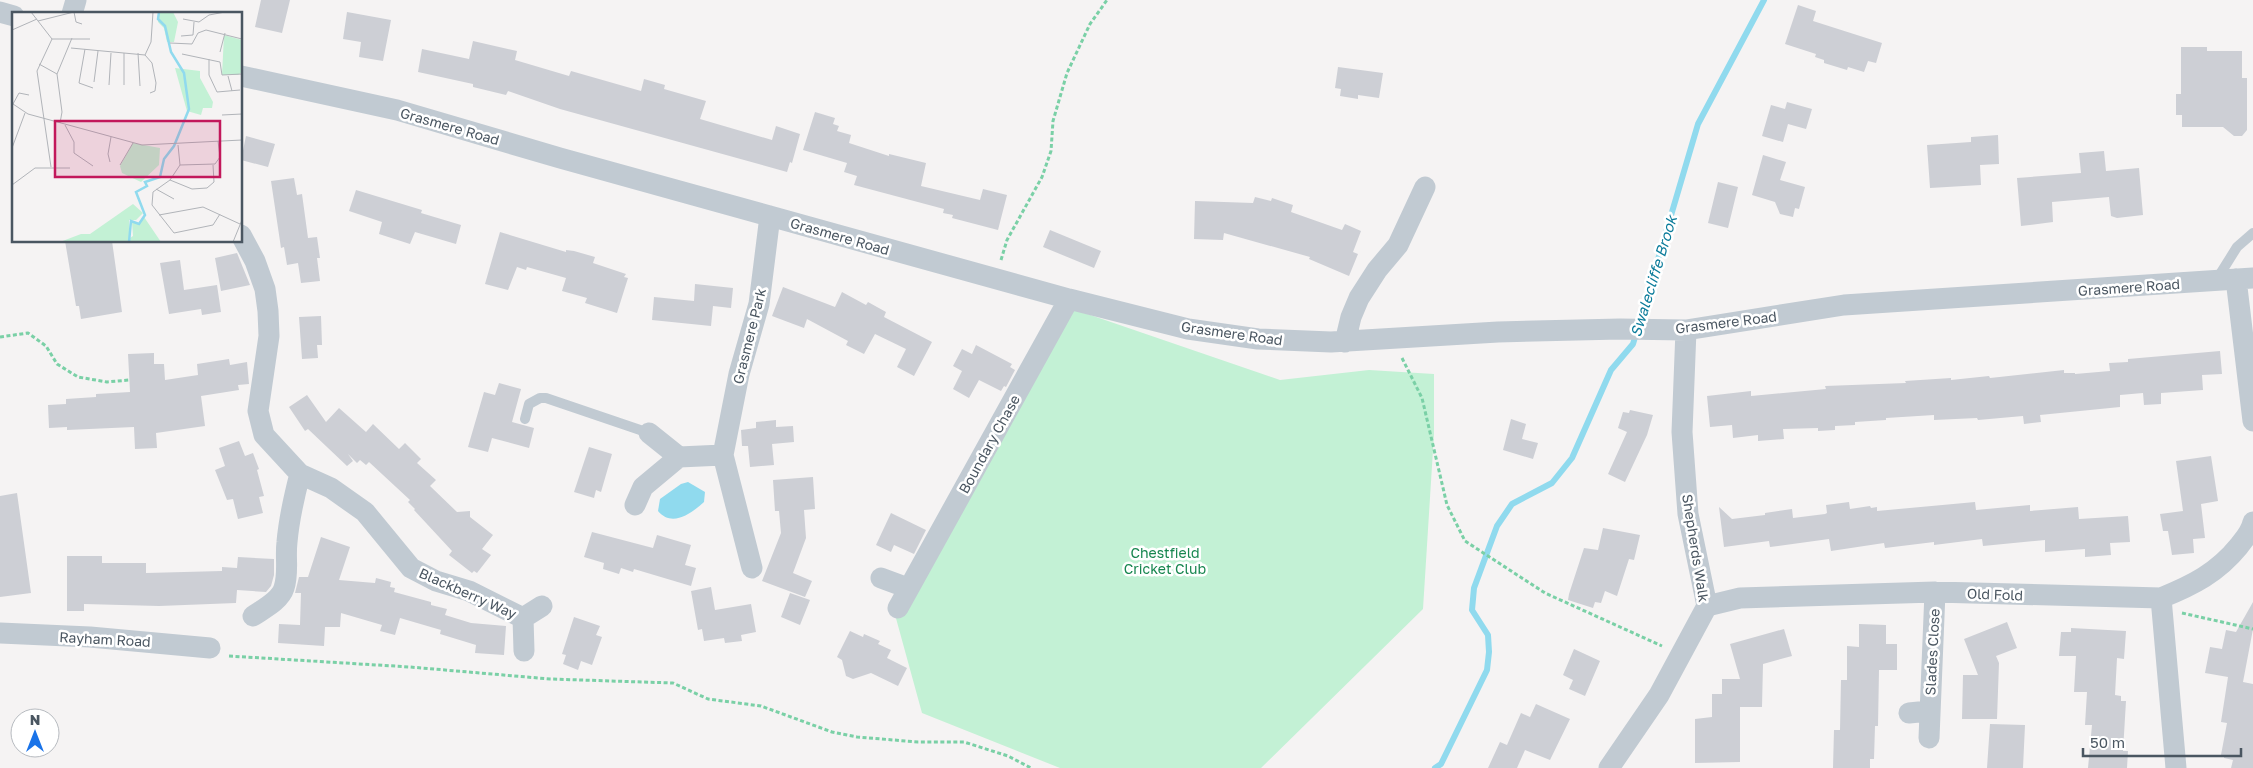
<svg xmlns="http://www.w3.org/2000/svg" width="2253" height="768" font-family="'Golos Text',sans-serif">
	<rect width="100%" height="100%" fill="#f5f3f3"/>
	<!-- green -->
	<path fill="#c3f1d5" d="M1070,308L1280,380L1369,370L1434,374V434L1423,609L1261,768H1060L922,713L894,611Z"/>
	<!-- water -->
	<path fill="#90daee" d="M688,482L705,492L704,502C692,513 672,528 658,511L660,499L681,484Z"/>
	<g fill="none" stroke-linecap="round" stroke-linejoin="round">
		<!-- stream -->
		<path stroke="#90daee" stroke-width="6" d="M1435,768L1441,764L1487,670L1489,652L1488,635L1472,610L1474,588L1497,526L1512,504L1552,483L1572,458L1611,370L1633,344L1698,124L1764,0"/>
	</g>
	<!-- building -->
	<path fill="#cdcfd5" d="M261,0H290L282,33L255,27Z
		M1798,5L1816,11L1813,21L1882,43L1876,63L1868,61L1864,72L1848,67L1847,70L1824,63V60L1815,57L1816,54L1785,44Z
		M347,12L391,20L383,61L359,57L361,42L343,39Z
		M473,41L517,51L515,60L569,76L571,71L641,91L644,79L665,85L664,89L706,101L700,119L772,140L776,126L800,134L792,163L790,162L787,172L560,109L508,91L506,95L473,87V84L418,72L422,49L469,59Z
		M2181,47H2207V51H2242V78H2247V130L2242,136H2234L2223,127H2182V115H2176V94H2181Z
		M1338,67L1383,73L1379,98L1358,95V99L1340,96L1341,89L1335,88Z
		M1787,102L1812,109L1806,129L1788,124L1783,142L1762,136L1771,105L1785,109Z
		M815,112L835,118L833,124L839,126L837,131L851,135L849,143L889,156V154L926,163L921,186L980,200L983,189L1007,195L998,230L952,218L953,215L943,213L944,209L854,185L857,176L844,172L847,163L803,150Z
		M1998,135L1999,164L1980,165L1981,185L1930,188L1927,145L1971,142V137Z
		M246,136L275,144L268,167L241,160Z
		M2104,151L2106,171L2139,168L2143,215L2117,218L2111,216L2109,197L2052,202L2053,222L2021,226L2017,178L2081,173L2079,153Z
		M1763,155L1786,162L1780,180L1805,187L1799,209L1795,208L1793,217L1780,214L1775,202L1752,195Z
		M294,178L297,195L302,194L308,238L317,237L320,258H317L320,281L301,283L298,263L287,265L284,247L281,248L271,181Z
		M1718,182L1738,187L1728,228L1708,223Z
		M356,190L422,210L421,213L461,225L456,244L415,232L410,244L379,234L382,222L349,211Z
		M1255,197L1271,201L1272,198L1293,205L1291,212L1342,230L1345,224L1361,231L1353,252L1358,254L1349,276L1309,259L1310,257L1224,233L1223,240L1194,239L1195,201L1253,203Z
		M1050,230L1101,251L1094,268L1043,247Z
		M500,232L566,252V250L574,251L595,257L593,263L626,274L624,277L628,278L617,313L585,303L587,298L562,291L566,278L527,267L526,270L517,267L508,290L485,284Z
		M65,241H112L122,312L81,319L79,306H76Z
		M237,253L250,285L221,291L215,258Z
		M180,260L184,290L217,285L221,312L202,315L201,309L169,314L160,263Z
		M695,284L733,288L731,308L713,306L711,326L652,320L654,297L694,301Z
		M783,287L835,307L842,292L866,305L868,302L886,312L884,317L932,342L914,376L897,367L906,349L875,334L864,354L846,345L848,341L807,319L804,328L772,316Z
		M321,316L322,345H317L318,358L302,359L299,317Z
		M976,345L1012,364L1010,367L1015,370L1006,387L1004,386L1001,391L979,380L969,398L953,389L962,371L953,366L962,349L972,354Z
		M2220,351L2222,374L2202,375L2203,390L2161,393V404L2144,405L2143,393L2120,395V407L2040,415L2041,422L2024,424L2023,416L1978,420L1977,418L1934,420V415L1886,418V420L1855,422V425L1835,426V430L1818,431V428L1783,429L1784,439L1758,441V435L1733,438L1732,425L1710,427L1707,396L1751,391V396L1826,389L1825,386L1906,383L1905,381L1951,378V380L1989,376L1990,378L2064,370V373H2075V374L2110,371L2109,363L2128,362V359Z
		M154,353V364H164L165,380L198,375L197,364L229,359L230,365L247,362L249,384L238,385L239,390L201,396L205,426L156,433L157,448L135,449L134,427L67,430V427L49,428L48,405L66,404V399L96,397V394L130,392L128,354Z
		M499,383L521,389L512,422L534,428L529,448L492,438L488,452L468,447L484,392L495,395Z
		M307,395L326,422L339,408L366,432L373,424L399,449L405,443L421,459L417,463L436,480L430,486L457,512L470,511V517L493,535L482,549L491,555L477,573L474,571L472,573L449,555L452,551L414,510L415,509L408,502L410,500L369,462L366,465L360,460L357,463L348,454L353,461L347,466L308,429L305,431L289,407Z
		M1630,410L1653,415L1647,435L1625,482L1608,474L1627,432L1618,428L1623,412L1629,413Z
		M1511,419L1526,424L1522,439L1538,443L1533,459L1503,450Z
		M776,420V427L793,426L794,442L772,444L774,465L750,467L748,446H742L741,430L756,428V422Z
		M239,441L245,456L253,453L259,469L257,470L264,496L259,497L263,513L238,519L233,499L227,500L215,470L225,466L219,448Z
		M589,447L612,454L601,492L596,490L594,498L574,492Z
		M2211,456L2218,501L2201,504L2205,538L2193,539L2194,553L2172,555L2168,531H2163L2160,514L2183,511L2176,461Z
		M813,477L815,509L804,510L806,538L793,573L812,581L805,597L762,581L781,533L779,511H775L773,480Z
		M17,493L31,593L0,597V496Z
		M1849,502L1850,509L1870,506L1871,508L1877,507V511L1975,502L1976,510L2030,505V511L2078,507L2079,519L2128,516L2130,542L2110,543L2111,555L2085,557V549L2045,552V540L1983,546L1982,539L1934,545V542L1885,548L1884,543L1831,551L1829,539L1770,547L1769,541L1724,547L1719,507L1732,519L1765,515V513L1792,509L1793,518L1825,514L1827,513L1826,505Z
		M891,513L926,530L914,554L894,545L891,552L876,545Z
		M1603,528L1640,535L1634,560L1629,559L1617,596L1605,591L1601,603L1595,602L1593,608L1568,600L1569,594L1584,548L1598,550Z
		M592,532L653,548L657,535L691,545L685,565L696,568L691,586L634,569L633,572L621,568L619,574L603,569L604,563L584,557Z
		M321,537L350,547L339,580L375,583L376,578L391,582L390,587L395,588L394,592L431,602V605L447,609L445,615L471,623L506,626L504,655L475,653L476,645L440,634L442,625L441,630L400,618L395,635L380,631L382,625L341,613L340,627H325L324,646L278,643L279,624L300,625L301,593H295L299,577H308Z
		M67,556H102V563H146V573L222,571V567L237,568L238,557L274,559V575L271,586L266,592L237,590L236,603L159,606L84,604V611H67Z
		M711,587L715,610L751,604L756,632L741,635L742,641L725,643L724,638L704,641L702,629L698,630L691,591Z
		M790,593L810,600L800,625L781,617Z
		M2253,602V629L2243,682L2253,684V768H2231L2233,760L2224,758V756L2221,755L2227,723L2221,722L2228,677L2205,673L2210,647L2222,649L2226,630L2236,632Z
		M574,617L600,626L596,635L602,637L592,665L581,661L578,670L563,664L566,655L562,654Z
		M2007,622L2017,648L1996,656L1999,663L1997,719H1962L1963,675H1978L1964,639Z
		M1859,624L1886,625V644H1897V670H1879L1878,726H1875L1874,759H1870V768H1833L1834,730H1840L1841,680H1847V646L1859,647Z
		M2071,628L2126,631L2124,659L2117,658L2115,695L2121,696V701H2126L2123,751H2128L2127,768H2088L2092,725H2085L2087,692H2074L2076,656H2059L2061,632H2071Z
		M1784,629L1792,656L1763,664L1762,707H1740V762L1695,763V719L1712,717V694H1722V679H1740L1730,644Z
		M850,631L863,637L864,634L880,641L878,644L891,650L887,658L907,668L898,686L871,673L853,679L846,676L842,660L837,657Z
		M1574,649L1600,661L1585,696L1569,689L1573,680L1563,675Z
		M1536,704L1570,719L1550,760L1525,750L1517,768H1488L1500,742L1507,745L1521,713L1530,717Z
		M1990,724L2025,725L2023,768H1987Z"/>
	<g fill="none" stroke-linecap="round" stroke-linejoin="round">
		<!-- path -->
		<path stroke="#7ad0a6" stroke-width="3" stroke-dasharray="4 2.5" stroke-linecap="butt" d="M1001,260L1007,240L1042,177L1051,151L1053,121L1067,73L1090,24L1107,0
			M0,337L28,333L46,346L57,364L78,377L107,382L129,380
			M1402,358L1422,398L1447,505L1465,541L1545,593L1662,646
			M2182,613L2253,629
			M229,656L410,667L550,679L673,683L708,699L761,706L832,732L857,737L918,742H964L1008,756L1031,768"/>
		<!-- service -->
		<path stroke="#c1cad2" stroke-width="10" d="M2217,279L2237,247L2253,233
			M525,419L529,404L540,398H546L649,433"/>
		<!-- minor -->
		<path stroke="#c1cad2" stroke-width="21" d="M0,12L14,16
			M72,14L76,0
			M241,76L397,110L560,158L1069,299L1188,329L1258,339L1331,342L1498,332L1620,329L1686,330L1844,305L2253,278
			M241,235L255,261L265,289L268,311L269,336L258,411L264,435L300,474L331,488L365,512L411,568L436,581L469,591L523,618
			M2236,279L2253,421
			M1345,342L1351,317L1359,298L1377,270L1398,245L1425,187
			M649,433L679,457
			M635,505L643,487L679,457L723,455
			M752,568L723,455L739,374L759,304L770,216
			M881,578L908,588
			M2161,598L2176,768
			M1707,606L1740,598L1935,592L2161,598C2193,585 2217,573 2239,546C2245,538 2251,532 2253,522
			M898,608L1069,299
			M253,616C263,609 280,601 284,588C289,573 285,558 287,542C289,519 294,497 300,474
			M0,633L90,637L210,648
			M524,651L523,618L542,606
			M1909,713L1929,711
			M1929,738L1935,592
			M1609,768L1659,695L1707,606L1688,514L1682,432L1686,330"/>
	</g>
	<g text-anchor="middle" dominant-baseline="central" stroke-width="5" stroke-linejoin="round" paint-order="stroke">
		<!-- street labels -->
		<g font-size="14" fill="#4a5661" stroke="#fff">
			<text transform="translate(450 126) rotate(16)">Grasmere Road</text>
			<text transform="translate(840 236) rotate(16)">Grasmere Road</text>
			<text transform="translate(2129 287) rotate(-4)">Grasmere Road</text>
			<text transform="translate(1726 322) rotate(-7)">Grasmere Road</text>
			<text transform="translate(1232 333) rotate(8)">Grasmere Road</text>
			<text transform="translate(749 336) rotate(-76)">Grasmere Park</text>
			<text transform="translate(989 444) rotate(-61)">Boundary Chase</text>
			<text transform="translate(1696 548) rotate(81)">Shepherds Walk</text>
			<text transform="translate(468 593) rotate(24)">Blackberry Way</text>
			<text transform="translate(1995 594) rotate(2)">Old Fold</text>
			<text transform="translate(105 639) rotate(3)">Rayham Road</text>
			<text transform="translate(1932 652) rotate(-87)">Slades Close</text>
		</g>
		<!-- park labels -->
		<g font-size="14" fill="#17864f" stroke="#fff">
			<text x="1165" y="552">Chestfield<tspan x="1165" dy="16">Cricket Club</tspan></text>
		</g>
		<!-- water labels -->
		<g font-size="15" font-style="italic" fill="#0c7c9b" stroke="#fff">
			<text transform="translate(1653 276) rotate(-73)">Swalecliffe Brook</text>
		</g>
	</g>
	<!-- overview -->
	<g transform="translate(12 12)">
		<rect width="230" height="230" fill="#f5f3f3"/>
		<path d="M146,0H161L166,10L162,30H155L152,16L146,10ZM212,23L230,28V60L226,63H210ZM163,56L188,59V66L201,90L200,96H191L189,103L175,99ZM121,131L148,136L147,153L129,170L110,161L108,154ZM121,192L131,201L124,208H117L118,226L121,224L120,210L127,212L132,205L149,230H48L69,222H78Z" fill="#c3f1d5"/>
		<path fill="none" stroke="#90daee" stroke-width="2.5" d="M117,230L119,209L127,212L133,203L124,180L135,174L133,170L148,165L152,147L162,134L177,97L172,61L159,40L153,14L146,7L147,0"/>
		<path fill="none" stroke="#b1b4b9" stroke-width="1" d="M19,0L40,27L25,59L39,155M171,7L187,10L197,3L213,0M26,9L62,0L64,10L70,12M0,18L25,7M169,24L181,23L182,10M40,27H78M158,31L180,32L186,21L194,18L230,27M59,36L133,43L140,51L144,71L143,79L138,81M73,37L67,71L81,76M208,40L213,21M112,41V73M126,41L128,74M170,42L208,50L210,63L230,62M133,43L139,30L141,0M197,47V63L205,80L228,78M27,52L45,62L50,100L48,111M45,62L60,26M216,64L220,79M82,70L86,39M97,73L99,41M1,92L16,102L130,133L230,128M1,92L7,81L17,83M210,103L230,102M53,113L62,130V141L81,154M166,133L168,153L158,168L141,180L140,193L162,221L201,213L208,202M0,136L13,101M98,150L96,142L99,125M108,153L121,131M168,153L203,152L208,145L206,129M158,168L180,177L195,176L202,170L201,153M0,173L23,156H58M144,177L162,187M147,203L191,195L228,212M221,230L230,208"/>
		<path fill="#c2185b" fill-opacity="0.15" stroke="#c2185b" stroke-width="2.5" d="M43,109H208V165H43Z"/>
		<rect width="230" height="230" fill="none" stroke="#4a5661" stroke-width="2.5"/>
	</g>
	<!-- north arrow -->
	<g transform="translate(35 733)"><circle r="24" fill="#ffffff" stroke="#b7bbc0"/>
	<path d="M0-4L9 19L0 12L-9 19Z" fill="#1a73e8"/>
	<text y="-8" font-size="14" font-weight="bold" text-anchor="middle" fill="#4a5661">N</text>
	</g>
	<!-- scale -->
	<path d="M2083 748v8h158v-8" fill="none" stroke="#4a5661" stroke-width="2.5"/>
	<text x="2090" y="748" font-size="15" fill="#4a5661" stroke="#ffffff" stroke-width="4" paint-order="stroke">50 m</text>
</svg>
